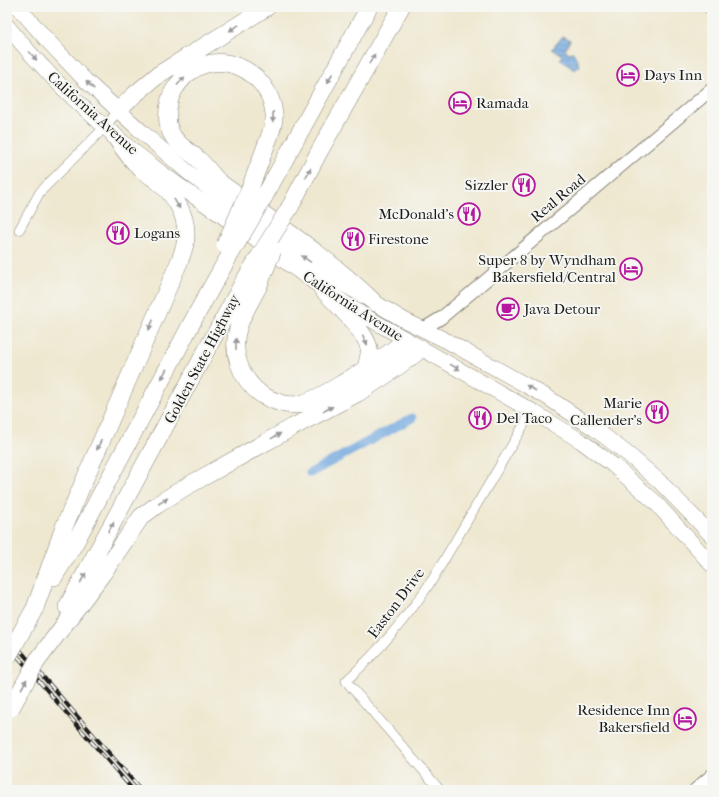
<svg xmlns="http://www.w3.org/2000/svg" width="719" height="797" font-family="'IM FELL French Canon',serif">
	<defs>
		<pattern id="water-rules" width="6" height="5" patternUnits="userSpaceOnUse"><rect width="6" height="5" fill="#71a7de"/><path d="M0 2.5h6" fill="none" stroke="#5c87b3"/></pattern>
	</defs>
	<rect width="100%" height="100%" fill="#f6f6f2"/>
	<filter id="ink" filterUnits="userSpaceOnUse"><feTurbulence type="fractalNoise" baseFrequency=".025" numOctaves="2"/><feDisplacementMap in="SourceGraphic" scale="8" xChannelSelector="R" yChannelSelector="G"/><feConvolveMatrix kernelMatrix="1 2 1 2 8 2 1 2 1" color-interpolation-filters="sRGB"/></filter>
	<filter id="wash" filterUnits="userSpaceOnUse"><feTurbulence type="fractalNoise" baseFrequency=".012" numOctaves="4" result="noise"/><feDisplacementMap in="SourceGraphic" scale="16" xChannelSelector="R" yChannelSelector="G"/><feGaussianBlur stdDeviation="0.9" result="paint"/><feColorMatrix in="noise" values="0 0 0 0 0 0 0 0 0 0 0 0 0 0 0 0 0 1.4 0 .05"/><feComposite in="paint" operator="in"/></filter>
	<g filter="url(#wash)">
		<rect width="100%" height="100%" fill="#efe8d0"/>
		<!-- water -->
		<path fill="url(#water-rules)" stroke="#46627d" d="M563,36L570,40L565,50L568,53L573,52L580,66L574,70L560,59L562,55L552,49Z"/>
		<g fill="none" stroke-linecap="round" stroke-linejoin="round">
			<!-- canal -->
			<path stroke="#71a7de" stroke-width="9" d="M310,473L412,418
				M103,790L107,788"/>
		</g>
	</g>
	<g filter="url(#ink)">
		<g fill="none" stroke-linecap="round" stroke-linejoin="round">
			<!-- minor casing -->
			<g stroke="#868276" stroke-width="10">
				<path id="minor" d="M707,7L712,13
					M19,230L40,192L105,127L118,111
					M440,790L346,681C381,649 408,617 434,577L532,411"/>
			</g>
			<!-- tertiary casing -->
			<g stroke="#868276" stroke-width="14">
				<path id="tertiary" d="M423,329L441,318L472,292L712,89
					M695,790L712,775"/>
			</g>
			<!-- primary casing -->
			<g stroke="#868276" stroke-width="16">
				<path id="primary" d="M18,7L46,39L85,80L143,133L189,173L219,196L273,237L340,282L404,320L447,341L547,397L595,429L629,455L659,481L696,519L712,536
					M7,26C19,40 30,54 43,67C64,91 89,113 113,134C154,170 200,200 244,231C283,260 322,289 363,315L532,411L581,441L613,465L655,502L712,565"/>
			</g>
			<!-- motorway casing -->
			<g stroke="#868276" stroke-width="18">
				<path id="motorway" d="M118,111L133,96L158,75L267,7
					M249,191L270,135C272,128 275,121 274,114C270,70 216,45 184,77C177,85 171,92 169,103C167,113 166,123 171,133C177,146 189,150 199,160C206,166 212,175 219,182C272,221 328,257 375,303
					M264,197L369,7
					M290,207L320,150L401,7
					M258,287C252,299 244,312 239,325C230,351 240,379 262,395C272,401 288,407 300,404C316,400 331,390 346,381C367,369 387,355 406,340
					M322,289C335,302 366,332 369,348C370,356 367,363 365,370
					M54,577L76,541L196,315L224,265
					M67,607L244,281
					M35,608L64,527L180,260C183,252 186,244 186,236C187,213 173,193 155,179C150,176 145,173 140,168C129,158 122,147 114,135
					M37,661L103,573L141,517L157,505L182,489L293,427L358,393L386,375L415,354L421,348"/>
			</g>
			<!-- minor -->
			<use href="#minor" stroke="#fff" stroke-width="9"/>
			<!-- tertiary -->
			<use href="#tertiary" stroke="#fff" stroke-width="12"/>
			<!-- primary -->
			<use href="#primary" stroke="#fff" stroke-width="15"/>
			<!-- motorway -->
			<use href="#motorway" stroke="#fff" stroke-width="17"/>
			<!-- rail casing -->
			<g stroke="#1c1c1c" stroke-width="4">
				<path id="rail" d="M7,635L141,790
					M7,644L133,790"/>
			</g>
			<!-- rail -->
			<use href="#rail" stroke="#f6f6f2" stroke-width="2.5" stroke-dasharray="8" stroke-linecap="butt"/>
			<!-- motorway-bridge casing -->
			<g stroke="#868276" stroke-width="18" stroke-linecap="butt">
				<path id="motorway-bridge" d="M225,245L249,191
					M224,265L264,197
					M244,281L290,207
					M258,287L273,250
					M7,658L35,608
					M11,708L37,661"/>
			</g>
			<!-- motorway-bridge -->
			<use href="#motorway-bridge" stroke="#fff" stroke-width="17"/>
		</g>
		<!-- one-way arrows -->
		<defs><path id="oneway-solid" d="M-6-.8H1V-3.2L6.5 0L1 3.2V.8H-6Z"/></defs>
		<g fill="#999">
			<use href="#oneway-solid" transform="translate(234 28) rotate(148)"/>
			<use href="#oneway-solid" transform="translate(33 56) rotate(49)"/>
			<use href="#oneway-solid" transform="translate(372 59) rotate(-60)"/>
			<use href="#oneway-solid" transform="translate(330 78) rotate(119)"/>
			<use href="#oneway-solid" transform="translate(181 81) rotate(-48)"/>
			<use href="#oneway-solid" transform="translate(90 85) rotate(-137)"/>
			<use href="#oneway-solid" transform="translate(273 117) rotate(92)"/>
			<use href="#oneway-solid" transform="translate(308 173) rotate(-62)"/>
			<use href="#oneway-solid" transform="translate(177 204) rotate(59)"/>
			<use href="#oneway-solid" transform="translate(306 259) rotate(-146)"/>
			<use href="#oneway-solid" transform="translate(151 325) rotate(114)"/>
			<use href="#oneway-solid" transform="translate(365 340) rotate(64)"/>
			<use href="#oneway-solid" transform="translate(236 344) rotate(-90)"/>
			<use href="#oneway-solid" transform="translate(455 367) rotate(29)"/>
			<use href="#oneway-solid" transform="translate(164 374) rotate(118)"/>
			<use href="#oneway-solid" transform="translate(531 388) rotate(-150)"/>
			<use href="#oneway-solid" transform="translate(328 409) rotate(-28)"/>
			<use href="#oneway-solid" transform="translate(276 436) rotate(-29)"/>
			<use href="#oneway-solid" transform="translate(99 445) rotate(114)"/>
			<use href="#oneway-solid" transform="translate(163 501) rotate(-33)"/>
			<use href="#oneway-solid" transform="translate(111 527) rotate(-62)"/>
			<use href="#oneway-solid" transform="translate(83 578) rotate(-61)"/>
			<use href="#oneway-solid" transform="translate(24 684) rotate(-61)"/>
		</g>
	</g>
	<!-- icons -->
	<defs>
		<g id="hotel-ring" transform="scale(1.15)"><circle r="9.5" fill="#f6f6f2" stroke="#b5179e" stroke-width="1.5"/><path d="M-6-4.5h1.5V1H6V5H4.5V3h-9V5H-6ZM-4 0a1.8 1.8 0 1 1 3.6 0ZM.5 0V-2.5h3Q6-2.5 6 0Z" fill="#b5179e"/></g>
		<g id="restaurant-ring" transform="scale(1.15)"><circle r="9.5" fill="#f6f6f2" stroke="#b5179e" stroke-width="1.5"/><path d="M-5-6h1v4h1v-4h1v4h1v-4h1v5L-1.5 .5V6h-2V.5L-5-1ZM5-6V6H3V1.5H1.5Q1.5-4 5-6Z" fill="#b5179e"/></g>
		<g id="cafe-ring" transform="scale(1.15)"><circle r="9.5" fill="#f6f6f2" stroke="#b5179e" stroke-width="1.5"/><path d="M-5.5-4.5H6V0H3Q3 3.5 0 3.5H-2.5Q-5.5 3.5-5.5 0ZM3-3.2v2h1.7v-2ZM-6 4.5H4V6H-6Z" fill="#b5179e"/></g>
	</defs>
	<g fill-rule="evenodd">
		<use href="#hotel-ring" x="628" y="75"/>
		<use href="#hotel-ring" x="460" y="103"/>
		<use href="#restaurant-ring" x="524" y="185"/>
		<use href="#restaurant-ring" x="469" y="214"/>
		<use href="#restaurant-ring" x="118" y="233"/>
		<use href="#restaurant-ring" x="353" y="239"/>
		<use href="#hotel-ring" x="631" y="269"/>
		<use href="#cafe-ring" x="508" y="309"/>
		<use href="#restaurant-ring" x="657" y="412"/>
		<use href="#restaurant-ring" x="480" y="418"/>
		<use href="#hotel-ring" x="685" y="719"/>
	</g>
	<g text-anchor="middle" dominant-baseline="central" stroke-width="4" stroke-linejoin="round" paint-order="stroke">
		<!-- poi labels -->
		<g font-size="15" fill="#1c1c1c" stroke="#f6f6f2" text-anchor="start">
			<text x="644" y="75">Days Inn</text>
			<text x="476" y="103">Ramada</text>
			<text x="508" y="185" text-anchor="end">Sizzler</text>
			<text x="454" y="214" text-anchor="end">McDonald's</text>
			<text x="134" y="233">Logans</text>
			<text x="368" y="239">Firestone</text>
			<text x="616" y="260" text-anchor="end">Super 8 by Wyndham<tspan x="616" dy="17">Bakersfield/Central</tspan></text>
			<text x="524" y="309">Java Detour</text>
			<text x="642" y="403" text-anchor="end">Marie<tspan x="642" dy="17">Callender's</tspan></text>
			<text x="496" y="418">Del Taco</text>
			<text x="670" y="710" text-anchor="end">Residence Inn<tspan x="670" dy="17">Bakersfield</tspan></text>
		</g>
		<!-- street labels -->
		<g font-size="15" fill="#1c1c1c" stroke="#f6f6f2">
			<text transform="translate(93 113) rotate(42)">California Avenue</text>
			<text transform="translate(558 198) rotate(-40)">Real Road</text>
			<text transform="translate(353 306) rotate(33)">California Avenue</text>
			<text transform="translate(202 359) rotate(-62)">Golden State Highway</text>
			<text transform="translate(396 603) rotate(-53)">Easton Drive</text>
		</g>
	</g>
	<!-- margin -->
	<rect width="719" height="797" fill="none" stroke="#f6f6f2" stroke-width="24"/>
</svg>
